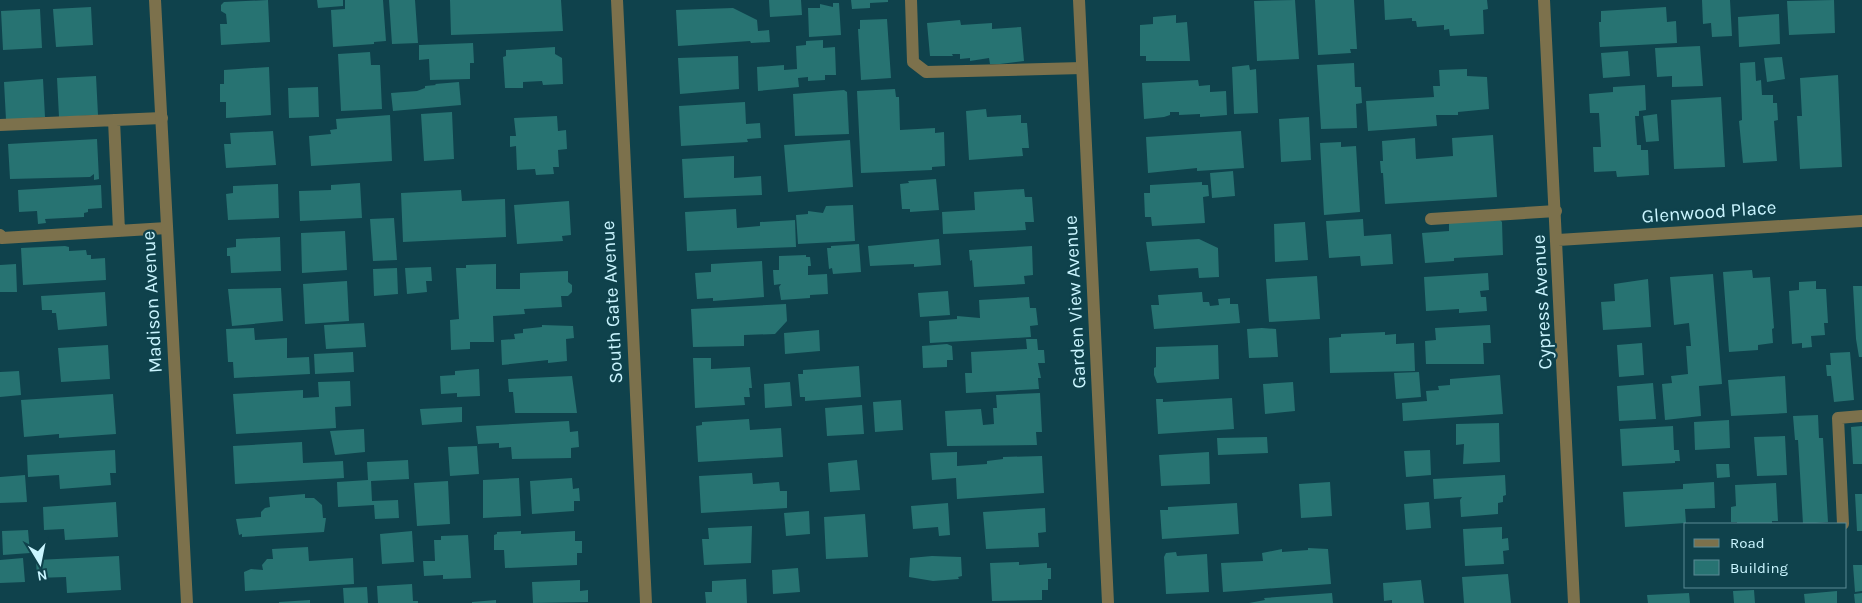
<svg xmlns="http://www.w3.org/2000/svg" width="1862" height="603" font-family="Karla,sans-serif">
	<rect width="100%" height="100%" fill="#0f424c"/>
	<!-- building -->
	<path fill="#277372" d="M268,0L270,42L221,45L220,24H227L226,14L221,11V5L224,2Z
		M317,0H343V6L318,8Z
		M345,0H383L386,41L374,42V44L333,47L331,10L345,9Z
		M389,0H415L418,43L392,44Z
		M450,0H561L563,31L451,35Z
		M769,0H801L802,15L770,17Z
		M851,0H888V2L870,3V8L852,9Z
		M1295,0L1299,59L1257,61L1254,1Z
		M1315,0H1354L1357,49H1350L1351,53L1318,55Z
		M1384,0H1487L1488,9L1483,10L1484,34L1450,36L1449,29L1444,30V25L1417,27L1416,21H1412V18L1385,20Z
		M1702,0H1730L1732,36L1712,37L1711,23L1703,24Z
		M1834,0L1835,33L1789,35L1787,1Z
		M833,3H839L841,35L809,37L808,8H820V4L833,7Z
		M91,7L93,45L56,47L53,9Z
		M1666,7L1667,22L1676,21L1677,43L1600,47L1599,22H1601V11Z
		M733,8L757,20L758,31L769,30L770,42L751,43L750,41L678,46L676,10Z
		M40,9L42,48L3,50L1,11Z
		M1779,14L1780,44L1739,47L1738,17Z
		M1176,15V23L1187,22L1190,61H1146V56H1140V25L1153,24V17Z
		M887,19L891,78L861,80L858,29H860V20Z
		M960,20L961,25L992,23V29L1021,27L1024,61L1000,64H990L989,58L970,61V58L960,59V54H952L953,56H930L927,23Z
		M823,40V48L835,47L836,75H825V80L808,81V77L798,78L799,87L758,91L757,67L784,65V70L797,69L796,46L806,45V41Z
		M473,43L474,63H470V79L430,80L429,59L419,60V45Z
		M1700,46L1703,86L1672,87V76L1657,77L1655,48Z
		M555,47V54L562,58L563,84L543,85L542,81L523,82V88H505L503,57L506,56V50Z
		M1628,51L1630,76L1603,78L1601,53Z
		M370,52L371,65H380L382,109L341,111L338,54Z
		M738,56L739,89L680,94L678,58Z
		M1782,57L1785,79L1767,82L1764,58Z
		M1755,62L1756,81L1761,80L1762,95H1773V103H1777L1778,120L1774,121L1777,161L1743,163L1739,121L1742,120L1740,63Z
		M1354,63L1355,87H1361L1362,103L1356,104L1357,128L1321,129L1317,65Z
		M1249,65L1250,70L1256,69L1258,113L1234,114L1232,67Z
		M269,67L271,115L226,118V102H220V84H224V70Z
		M1467,69V76L1487,77L1489,109L1458,112V115H1436L1437,126L1368,131L1366,101L1434,97L1433,86H1440L1439,70Z
		M1838,75L1842,167L1800,169L1797,116H1802L1800,78Z
		M96,76L98,115L59,117L57,78Z
		M43,79L45,117L6,120L4,82Z
		M1198,80L1199,86L1210,85V92L1226,91L1227,115L1200,117V114L1179,115V112H1170V115L1164,117L1144,119L1142,83Z
		M459,82L461,105L393,111L391,93L417,91L425,88V86L436,85L435,84Z
		M1645,85L1646,110L1639,111V116H1635L1637,145H1641V150H1648L1649,175L1617,177L1616,171L1594,172L1593,147H1601L1599,113H1590L1589,94L1613,92V87Z
		M318,87L319,117L289,118L288,88Z
		M895,89L896,97H899L900,130L935,128V133L944,132L945,166L932,167V170L861,173L857,91Z
		M844,90L847,92L849,134L795,136L793,94Z
		M1721,97L1725,167L1674,169L1671,100Z
		M745,102L746,124L760,123L761,138L747,139L748,142L681,146L679,106Z
		M986,109L987,117L1021,115V123H1027L1029,148H1022L1023,156L969,160L966,111Z
		M452,112L454,159L424,161L421,114Z
		M1657,114L1659,141L1646,142L1643,116Z
		M390,115L392,161L311,166L309,136L331,134L330,130L337,129L336,119Z
		M557,116L558,131L566,130L567,149L558,150L559,167H553L554,174L536,175L535,169L517,170L516,146L510,147V136H516L514,118Z
		M1309,117L1311,160L1281,162L1279,119Z
		M273,131L276,165L226,168L224,144H231L230,133Z
		M1241,131L1244,168L1197,171V168L1148,173L1146,137Z
		M1493,135L1497,197L1385,204L1383,173H1381L1380,161H1383L1382,141L1415,138L1416,159L1453,156L1452,138Z
		M97,139L99,179L94,180V174L90,177L10,179L8,144Z
		M850,140L853,187L788,192L784,145Z
		M1341,142V147L1356,146L1360,212L1324,215L1320,143Z
		M734,156V178L761,176L762,195L684,198L682,159Z
		M1233,171L1235,196L1212,198L1210,173Z
		M936,179L939,210L910,212V209H902L900,184L909,183L908,181Z
		M1202,182V185H1208L1209,196L1203,197L1205,223L1152,226L1151,217H1145L1144,193H1150V185Z
		M360,183L362,218L300,221L299,191L331,190V185Z
		M278,184L279,218L228,220L226,194L233,193V186Z
		M101,185L102,208L88,209V212L84,213V217L45,219L46,223L38,224L37,211L19,212L18,190Z
		M1024,189L1025,197H1032L1034,222H1025L1026,230L943,234L942,212L975,210L974,192Z
		M461,190L462,201L505,199L506,237L403,242L401,193Z
		M569,201L571,235L562,236L563,241L517,244L514,205Z
		M853,205L855,241L798,244L796,215L808,214V211L823,213L826,206Z
		M736,209L737,228L760,226V222L795,220L796,247L687,251L685,212Z
		M394,218L397,260L373,261L370,219Z
		M1363,219L1364,236L1391,234L1393,264L1361,266L1360,256L1329,258L1326,221Z
		M1500,220L1502,222L1503,255L1454,258V261L1425,263L1422,233L1449,231V223Z
		M1305,222L1308,260L1275,262L1274,224Z
		M345,231L347,270L302,273L301,233Z
		M280,237L281,271L231,273L230,256H227V248L236,247V239Z
		M939,239L941,265L914,267V264L870,266L868,246Z
		M1199,239L1218,248L1219,277L1199,278L1198,268L1150,271L1146,242Z
		M859,244L861,272L833,274L832,268L829,269L827,248H831V246Z
		M65,246L69,247V251L86,250L87,255H91V259L105,258L106,280L23,285L21,248Z
		M1032,246L1033,275L1024,276L1025,284L974,287L972,260L970,261L969,250Z
		M806,255V257H810L811,266H808V275L827,274L828,294L810,295V298L781,300L779,287L781,284L774,285L773,270H779V256Z
		M762,261L764,297L713,301V298L697,299L695,273L711,272V264Z
		M16,264L17,292H0V265Z
		M496,264V289H520V273L568,271V282L572,285V292L568,296H561L562,307L524,309L525,314L493,316L494,342H470V349L451,350L450,320L459,319L456,268H466V265Z
		M431,267L432,281H426L427,292L407,294L405,268Z
		M397,268L398,294L374,296L373,269Z
		M1752,270L1753,278L1770,277L1774,328L1772,329L1773,343L1758,345V350L1729,352L1723,272Z
		M1488,273L1489,290L1480,291L1481,297H1486L1487,311L1459,313V309L1426,311L1424,277Z
		M1713,274L1722,384L1699,386L1701,416L1665,420L1662,384L1672,383L1671,376L1688,374L1686,346H1691L1689,323L1674,325L1670,277Z
		M1317,276L1320,319L1269,322L1266,279Z
		M1648,279L1651,327L1603,330L1601,302L1615,301L1614,284Z
		M347,281L349,321L305,324L303,284Z
		M1816,281V289H1826L1828,323H1824L1825,335L1811,336L1812,347L1802,348V343L1792,344L1789,291L1799,290V282Z
		M1853,286H1862V357H1859L1856,339Z
		M281,288L283,321L232,326L228,289Z
		M948,291L950,315L920,317L918,293Z
		M105,292L107,326L58,330L56,313H52V310H42L41,296Z
		M1202,292L1203,302H1209L1210,306L1219,305L1218,299L1230,298V304H1238L1240,323L1154,329L1151,305H1159L1158,295Z
		M1029,297L1030,308H1036L1038,325L1030,326L1031,337L930,343L929,321L957,319V316L980,318L979,300Z
		M786,304L787,321L775,334L744,335V346L693,347L691,309Z
		M364,323L366,347L326,349L324,325Z
		M542,325L573,326L574,338L566,339L567,361L548,363V360L502,365L501,340L515,339L514,334L523,333V329L542,327Z
		M1490,325L1491,343H1483L1484,364H1426L1425,341L1436,340L1435,328Z
		M254,328L255,340L287,338V358L309,357L310,374L234,378L233,362H228L226,329Z
		M1262,328L1276,329L1278,357L1249,358L1247,329Z
		M819,330L820,351L785,354L784,333Z
		M1385,332V335L1396,334V344L1414,343L1415,371L1330,373L1329,338L1341,337V334Z
		M1026,339H1037L1038,350H1044L1045,363H1038L1041,378H1038L1039,389L966,393L965,373H972L971,352L1027,349Z
		M1642,343L1644,375L1619,377L1617,345Z
		M947,344L952,346L953,360H947V367L923,368L922,346Z
		M108,345L110,379L61,382L58,348Z
		M1218,345L1219,379L1157,383L1154,375V368L1156,367V347Z
		M353,352L354,372L315,374L314,354Z
		M1850,352L1854,400L1834,402L1831,376H1827L1826,365H1831L1830,353Z
		M693,358H711V369L750,367L752,388H749L750,397H744L745,405L695,408Z
		M859,366L861,397L805,401V397H800L798,374H803V370Z
		M479,369L480,396L457,397V393L441,394L440,376L455,375V371Z
		M19,371L21,395L0,397V372Z
		M1419,372L1421,397L1396,399L1394,373Z
		M1500,375L1503,414L1403,421L1402,403L1427,401L1426,391L1439,390L1438,386L1450,385V379Z
		M572,376L577,413H515L513,392H509L508,379Z
		M1785,376L1787,413L1731,416L1728,380Z
		M350,381L351,406L335,407L336,428L236,434L233,394L303,390V398L319,397L318,382Z
		M790,382L792,406L765,408L764,384Z
		M1293,382L1295,411L1265,414L1263,384Z
		M1653,383L1656,419L1619,421L1617,386Z
		M1040,393L1042,432H1036L1037,445L947,446L945,411L981,409L983,425L994,424L993,408H997L996,395Z
		M113,394L116,434L59,438V434L24,437L21,400Z
		M1232,398L1234,429L1158,434L1156,399H1163V402Z
		M901,400L903,430L875,432L873,402Z
		M862,405L864,434L827,436L825,408Z
		M462,407V422L422,425L420,409Z
		M1818,415L1819,438H1823L1828,522L1803,524L1798,440H1795L1793,416Z
		M749,419L750,430L781,428L783,457L698,462L696,426L702,425V422Z
		M1729,420L1730,448L1695,450L1694,422Z
		M569,421L570,432L578,431L579,447L571,448V458L512,459L511,447L499,448V443L478,444L476,426Z
		M1499,423L1500,462L1463,464L1464,444L1456,445V424Z
		M1673,426L1674,450H1679L1680,461H1675V463L1622,466L1620,429Z
		M1862,426V464H1853L1851,427Z
		M364,429L365,452L335,455L330,431Z
		M1785,436L1787,475L1757,476L1754,437Z
		M1267,437L1268,453L1218,455L1217,438Z
		M302,442L303,463L343,461L344,478L235,484L233,446Z
		M477,446L479,474L450,476L448,447Z
		M115,450L116,473H110L111,485L60,489L59,475L28,477L27,455Z
		M1430,450L1431,475L1406,477L1404,451Z
		M957,452V466L987,464V461L1003,459V457L1042,456L1044,493L957,499L956,478L932,480L930,453Z
		M1209,452L1210,484L1161,486L1159,455Z
		M408,460L409,479L371,481L372,501L398,500L399,518L375,519L374,505L338,507L337,482L368,480L367,462Z
		M857,460L860,490L830,492L828,463Z
		M1716,464H1729L1730,477L1717,478Z
		M752,473L753,484L779,482L780,491H787V508L701,513L699,476Z
		M25,475L27,502L0,503V477Z
		M1505,475L1506,495L1503,496V502L1498,503V514L1461,517L1460,500L1462,497L1434,499L1433,479Z
		M519,478L521,516L483,518V480Z
		M572,478L573,489L579,488L580,501H574V511L532,514L530,481Z
		M448,481L450,524L417,526L414,483Z
		M1330,482L1332,516L1301,518L1299,484Z
		M1714,482L1715,508L1685,509L1686,523L1625,527L1623,492L1683,489V484Z
		M1776,483L1778,521H1772V524H1737V522H1731V507L1736,506L1735,485Z
		M305,494V498H314L322,505L323,518H326L324,532L242,537V534L239,535L236,519L261,517V512L265,508L270,507L269,497Z
		M1855,494H1862V531H1857Z
		M116,502L118,537L65,540L64,529L44,530L43,507Z
		M1429,502L1431,528L1406,530L1404,504Z
		M948,503L950,535L939,536L938,527L913,529L911,506Z
		M1237,503L1239,534L1162,539L1160,510H1168V507Z
		M1045,508L1046,532L1038,533L1039,547L986,549L983,512Z
		M809,511L810,534L786,536L784,513Z
		M865,514L868,557L826,559L824,517Z
		M752,526L751,563L704,565L702,539H709L708,528Z
		M1502,527V539L1508,538L1509,550L1503,551L1504,564L1465,566L1463,529Z
		M28,530L30,553L3,555L2,531Z
		M412,531L414,562L382,564L380,534Z
		M521,531V534L575,531V541H582V553H577V565L505,568L504,550H494V535L497,534V532Z
		M468,535L471,578L443,579V575L424,576L423,561H435L434,540H441V536Z
		M308,547L309,561L353,558L354,584L245,591L244,572L251,569L263,570L262,565L267,559H273L272,549Z
		M1308,548L1328,549L1331,584L1223,592L1221,563L1263,561L1262,553L1282,549V552L1308,550Z
		M1176,552L1177,556L1207,554L1209,592L1166,594L1164,557L1166,553Z
		M119,556L121,590L67,593L66,577L37,578L36,560Z
		M932,556L961,557L962,576L958,577L959,579L933,581L909,577L910,558Z
		M23,558L25,582L0,583V560Z
		M1019,562V565L1047,563V568H1051V579H1048V590H1042V600L992,601L990,563Z
		M1853,565H1862V591L1855,592Z
		M798,568L800,592L773,594L772,570Z
		M1508,574L1511,603H1464L1462,577Z
		M746,579L747,603H706L705,592H712V581Z
		M580,580V591L588,590V602L533,603L532,582Z
		M1421,580L1424,603H1392V600L1384,601L1383,583Z
		M412,584L413,601H418V603H378L377,586Z
		M367,587L368,603H344L343,588Z
		M1754,590L1755,603H1734L1733,591Z
		M1837,591V603H1805L1804,594Z
		M1332,593L1333,603H1249L1265,600L1264,598Z
		M1689,593L1690,603H1648L1647,595Z
		M1862,593V603H1855L1854,594Z
		M310,600V603H279V602Z
		M496,600V603H472V602Z"/>
	<g fill="none" stroke-linecap="round" stroke-linejoin="round">
		<!-- lane -->
		<path stroke="#7c714c" stroke-width="12" d="M911,0L913,62L926,72L1082,68
			M114,120L119,231
			M0,125L162,118
			M1431,219L1556,211
			M0,235L2,238L167,228
			M1843,524L1838,418L1862,416"/>
		<!-- street -->
		<path stroke="#7c714c" stroke-width="12" d="M155,0L187,603
			M617,0L646,603
			M1079,0L1108,603
			M1544,0L1574,603
			M1558,240L1862,221"/>
	</g>
	<g text-anchor="middle" dominant-baseline="central" stroke-width="4.5" stroke-linejoin="round" paint-order="stroke">
		<!-- street labels -->
		<g font-size="19" fill="#caf5ff" stroke="#0f424c">
			<text transform="translate(1709 212) rotate(-4)">Glenwood Place</text>
			<text transform="translate(152 302) rotate(-93)">Madison Avenue</text>
			<text transform="translate(612 302) rotate(-93)">South Gate Avenue</text>
			<text transform="translate(1075 302) rotate(-93)">Garden View Avenue</text>
			<text transform="translate(1542 302) rotate(-93)">Cypress Avenue</text>
		</g>
	</g>
	<!-- legend -->
	<rect x="1684" y="523" width="162" height="65" fill="#0f424c" stroke="#5a8a94"/>
	<rect x="1694" y="539" width="25" height="8" fill="#7c714c" stroke="#5a8a94"/>
	<text x="1730" y="548" font-size="15" fill="#caf5ff">Road</text>
	<rect x="1694" y="560" width="25" height="15" fill="#277372" stroke="#5a8a94"/>
	<text x="1730" y="573" font-size="15" fill="#caf5ff">Building</text>
	<!-- north arrow -->
	<g transform="translate(40 563) rotate(170)" stroke="#0f424c" stroke-width="4" paint-order="stroke">
	<path d="M0-4L9 19L0 12L-9 19Z" fill="#caf5ff"/>
	<text y="-8" font-size="14" font-weight="bold" text-anchor="middle" fill="#caf5ff">N</text>
	</g>
</svg>
